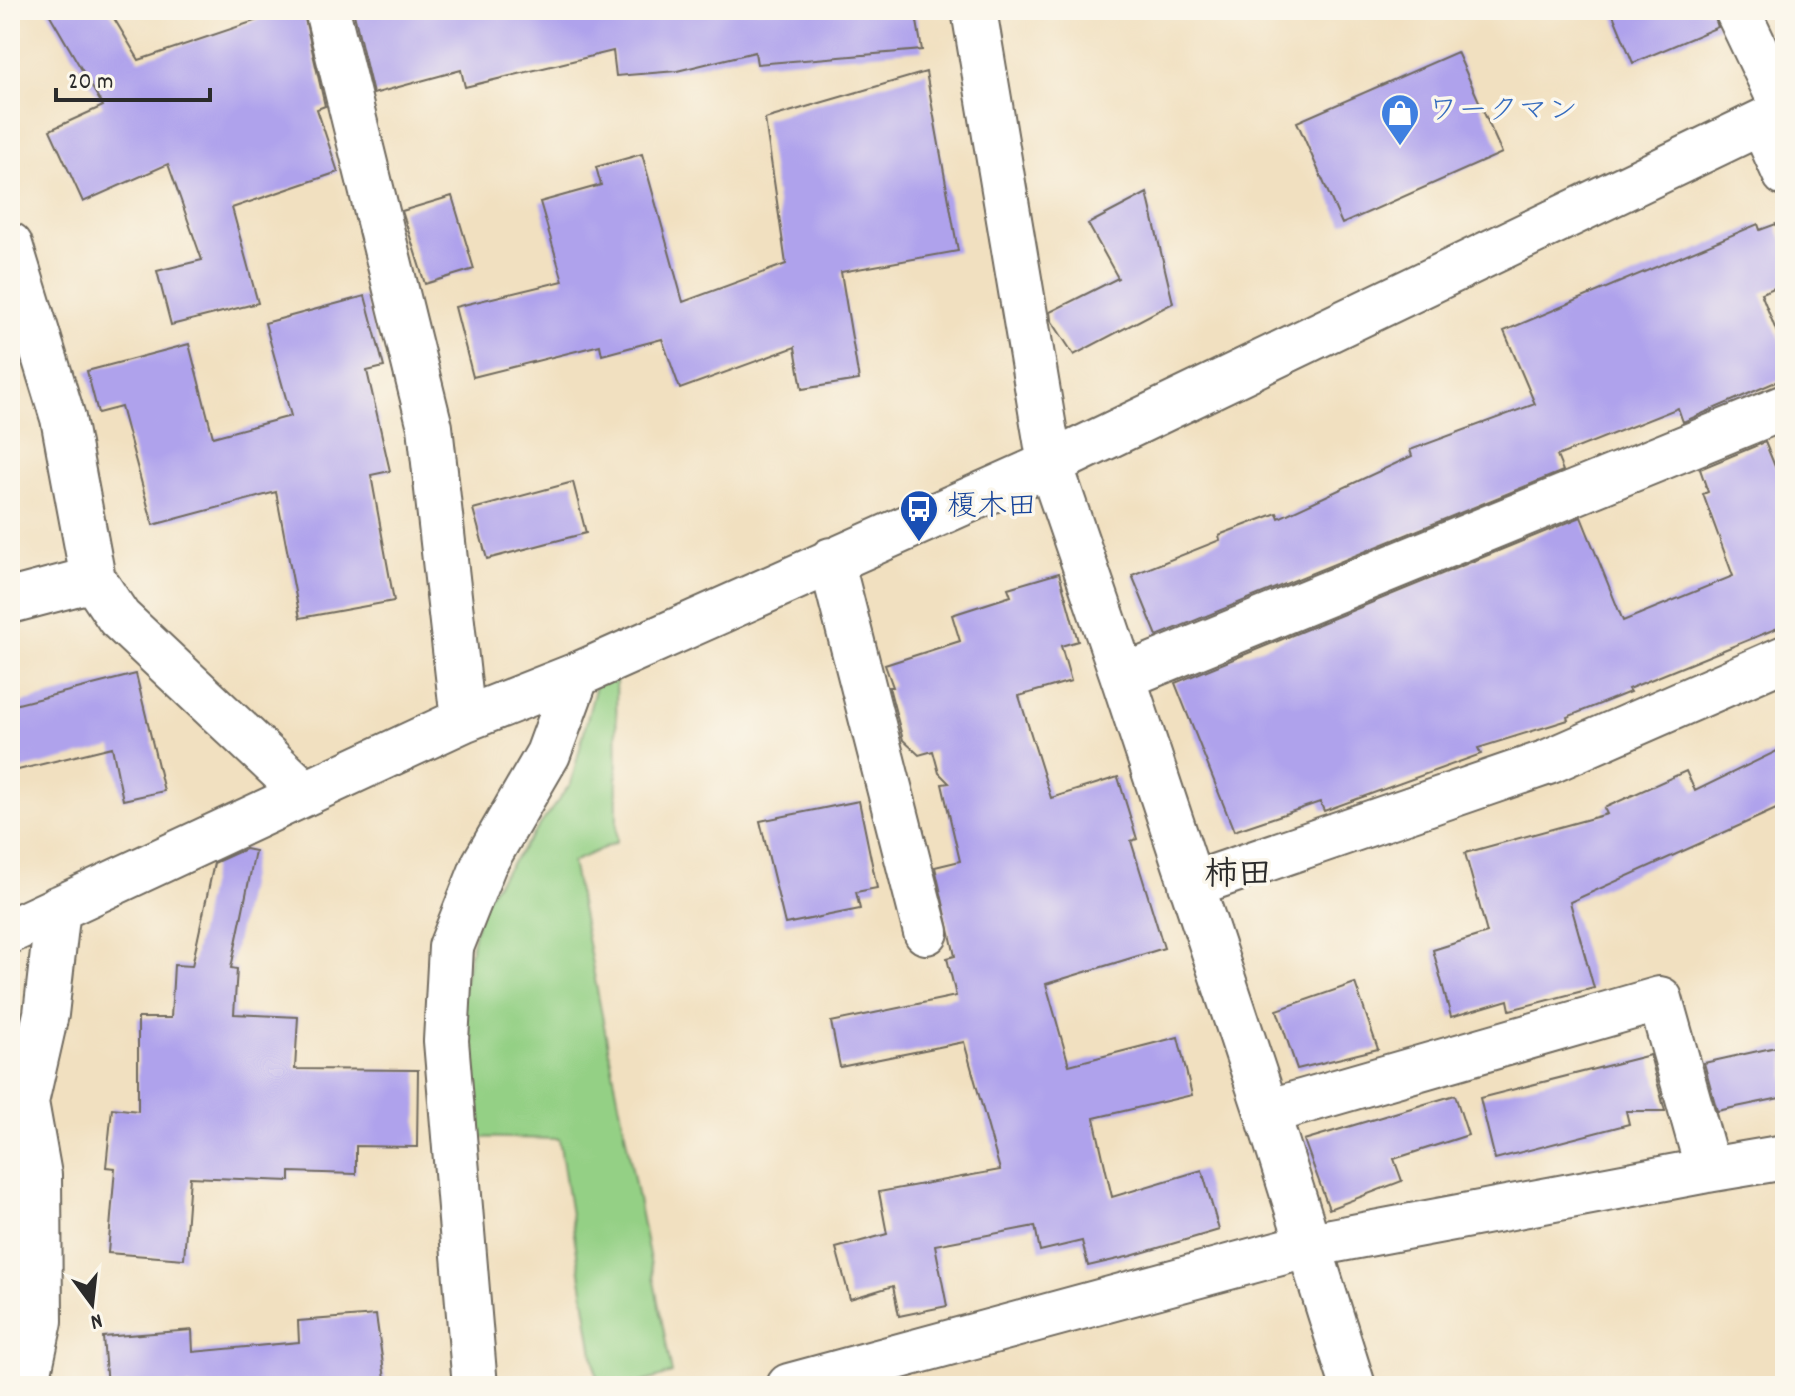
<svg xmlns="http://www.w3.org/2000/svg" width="1795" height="1396" font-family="Dekko,'Klee One',sans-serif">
	<rect width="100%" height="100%" fill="#fbf7ec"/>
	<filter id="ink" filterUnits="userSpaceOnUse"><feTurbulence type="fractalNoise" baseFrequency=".0125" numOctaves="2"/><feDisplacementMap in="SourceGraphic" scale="16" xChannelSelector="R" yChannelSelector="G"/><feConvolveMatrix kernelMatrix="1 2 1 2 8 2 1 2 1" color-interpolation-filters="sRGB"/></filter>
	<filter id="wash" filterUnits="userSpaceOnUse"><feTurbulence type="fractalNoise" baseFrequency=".006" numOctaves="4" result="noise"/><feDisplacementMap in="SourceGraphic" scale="32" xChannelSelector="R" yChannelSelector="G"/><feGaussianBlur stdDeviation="1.8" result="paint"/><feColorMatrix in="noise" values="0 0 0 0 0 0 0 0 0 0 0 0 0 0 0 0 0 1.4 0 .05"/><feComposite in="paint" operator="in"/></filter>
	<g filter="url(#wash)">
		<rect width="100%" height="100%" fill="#f1e0c0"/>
		<!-- green -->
		<path fill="#94d085" stroke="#607e58" stroke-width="2" d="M616,641L617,842L572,862L672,1373L631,1386H598L559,1139L465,1137L454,1032L480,906L571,783L605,649Z"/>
		<g id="blocks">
			<!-- building -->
			<path fill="#afa2ec" d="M47,10H109L139,60L287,10H303L325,106L317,109L338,172L232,208L258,303L171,325L157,271L202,260L168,164L83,202L50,130L103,106Z
				M353,10H915L922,50L757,64L755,52L677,71L616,76L613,51L465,87L461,70L373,94Z
				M1611,10H1712L1718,27L1633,63Z
				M1457,52L1502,153L1342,224L1297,122Z
				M926,72L958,251L841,272L859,380L802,389L795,347L680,389L662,339L602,355L600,345L473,377L455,307L563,281L540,202L601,185L596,167L642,154L683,302L786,264L765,119Z
				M1147,193L1173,303L1074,355L1051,320L1050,312L1118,278L1088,224Z
				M452,196L474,269L425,284L402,211Z
				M1758,224L1760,230L1776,224L1785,247V284L1761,293L1785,353V378L1683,422L1678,408L1557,456L1563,471L1157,636L1132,575L1220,540L1219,535L1277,513L1279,518L1412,456L1410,450L1535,404L1504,331Z
				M365,296L384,367L367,371L390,471L371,475L394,601L300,618L276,492L153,525L121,407L98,413L87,371L189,344L213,437L291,416L265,323Z
				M1765,442L1776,469L1785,465V625L1628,689L1630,692L1567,717L1568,720L1478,748L1481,754L1324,811L1320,802L1234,831L1175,683L1581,517L1623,621L1733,576L1703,494L1708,492L1700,469Z
				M573,482L586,533L487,559L473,509Z
				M1059,573L1078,641L1061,646L1071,681L1019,696L1051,798L1118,777L1137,839L1131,841L1164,948L1046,984L1069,1065L1178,1037L1192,1095L1094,1118L1112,1197L1202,1170L1219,1230L1131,1256L1088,1266L1082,1241L1040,1251L1035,1226L935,1245L947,1306L899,1316L893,1286L850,1299L836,1248L887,1234L879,1192L1000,1170L964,1042L840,1067L831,1022L956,996L947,958L955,956L935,867L960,861L942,784L949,783L939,773L933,751L919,755L903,740L889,687H893L885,665L960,641L952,615L1011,596L1008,588Z
				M136,674L164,791L123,800L112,747L10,772V706Z
				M1785,747V805L1570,902L1594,988L1510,1010L1508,1000L1451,1017L1433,950L1487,933L1465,853L1607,814L1604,808L1686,771L1695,791Z
				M859,801L877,888L856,892L860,909L785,924L760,821Z
				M245,849L255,851L231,968L237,969L234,1014L298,1017L295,1069L418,1070L417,1147L356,1146V1174L290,1172V1181L190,1177L184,1259L108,1253L115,1168L106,1167L112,1108L138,1111V1018H171L174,965L192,966L214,863Z
				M1355,983L1378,1049L1297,1069L1277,1010Z
				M1785,1045V1097L1717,1111L1704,1063Z
				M1650,1055L1665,1111H1626L1629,1124L1495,1159L1480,1098Z
				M1455,1095L1468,1135L1394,1159L1402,1181L1329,1209L1304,1140Z
				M376,1315L386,1386H107L103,1337L192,1330L193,1352L299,1342L298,1321Z"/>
		</g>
	</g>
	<g filter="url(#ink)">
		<use href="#blocks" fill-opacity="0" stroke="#706a5f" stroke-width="2"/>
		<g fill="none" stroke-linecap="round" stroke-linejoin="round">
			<!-- minor casing -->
			<g stroke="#706a5f" stroke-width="48">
				<path id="minor" d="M327,10L430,427L463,720
					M974,10L1050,464L1123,677L1267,1112L1353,1386
					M1737,10L1785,111
					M1762,123L1785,174
					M10,245L63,418L93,579
					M831,560L926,932
					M10,601L93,579L119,618L305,793
					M1123,677L1785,407
					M1191,885L1548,762L1785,658
					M10,931L463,720L577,675L1050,464L1785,111
					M1267,1112L1660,999L1708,1170
					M26,1386L40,1321L39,1175L26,1102L46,1014L58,908
					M475,1386L446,1041L451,947L484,864L548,754L577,675
					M789,1386L1310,1245L1708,1170L1785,1157"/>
			</g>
			<!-- minor -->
			<use href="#minor" stroke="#fff" stroke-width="44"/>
		</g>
	</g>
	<!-- icons -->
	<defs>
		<g id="shop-pin" transform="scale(2)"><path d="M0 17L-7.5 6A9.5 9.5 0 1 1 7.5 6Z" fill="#3f7fe0" stroke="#fbf7ec"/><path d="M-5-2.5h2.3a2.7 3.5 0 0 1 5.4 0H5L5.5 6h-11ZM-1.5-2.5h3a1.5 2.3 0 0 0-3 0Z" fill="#fff"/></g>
		<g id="bus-pin" transform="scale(2)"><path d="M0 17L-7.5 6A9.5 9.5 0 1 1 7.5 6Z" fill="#1a4fb4" stroke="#fbf7ec"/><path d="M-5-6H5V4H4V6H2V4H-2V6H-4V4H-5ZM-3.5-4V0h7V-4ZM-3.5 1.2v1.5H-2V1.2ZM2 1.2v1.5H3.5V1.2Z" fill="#fff"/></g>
	</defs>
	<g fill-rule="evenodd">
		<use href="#shop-pin" x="1400" y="113"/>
		<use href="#bus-pin" x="919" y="509"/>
	</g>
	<g text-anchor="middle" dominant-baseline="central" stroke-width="7" stroke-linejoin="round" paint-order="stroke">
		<!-- shop labels -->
		<g font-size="30" fill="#366cbe" stroke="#fbf7ec" text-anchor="start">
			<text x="1428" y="113">ワークマン</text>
		</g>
		<!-- transit labels -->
		<g font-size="30" fill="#164399" stroke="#fbf7ec" text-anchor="start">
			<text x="947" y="509">榎木田</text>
		</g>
		<!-- quarter labels -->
		<g font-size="34" font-weight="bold" fill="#2b2b2b" stroke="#fbf7ec">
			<text x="1238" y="877">柿田</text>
		</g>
	</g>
	<!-- margin -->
	<rect width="1795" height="1396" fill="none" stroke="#fbf7ec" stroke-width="40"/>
	<!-- north arrow -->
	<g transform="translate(92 1304) rotate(165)" stroke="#fbf7ec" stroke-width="6" paint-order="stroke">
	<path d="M0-6L14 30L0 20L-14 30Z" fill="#2b2b2b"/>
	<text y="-12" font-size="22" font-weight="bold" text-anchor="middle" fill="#2b2b2b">N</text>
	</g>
	<!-- scale -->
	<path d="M56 88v12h154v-12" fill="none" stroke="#2b2b2b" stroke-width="4"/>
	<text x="68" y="88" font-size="24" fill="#2b2b2b" stroke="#fbf7ec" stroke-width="6" paint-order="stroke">20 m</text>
</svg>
